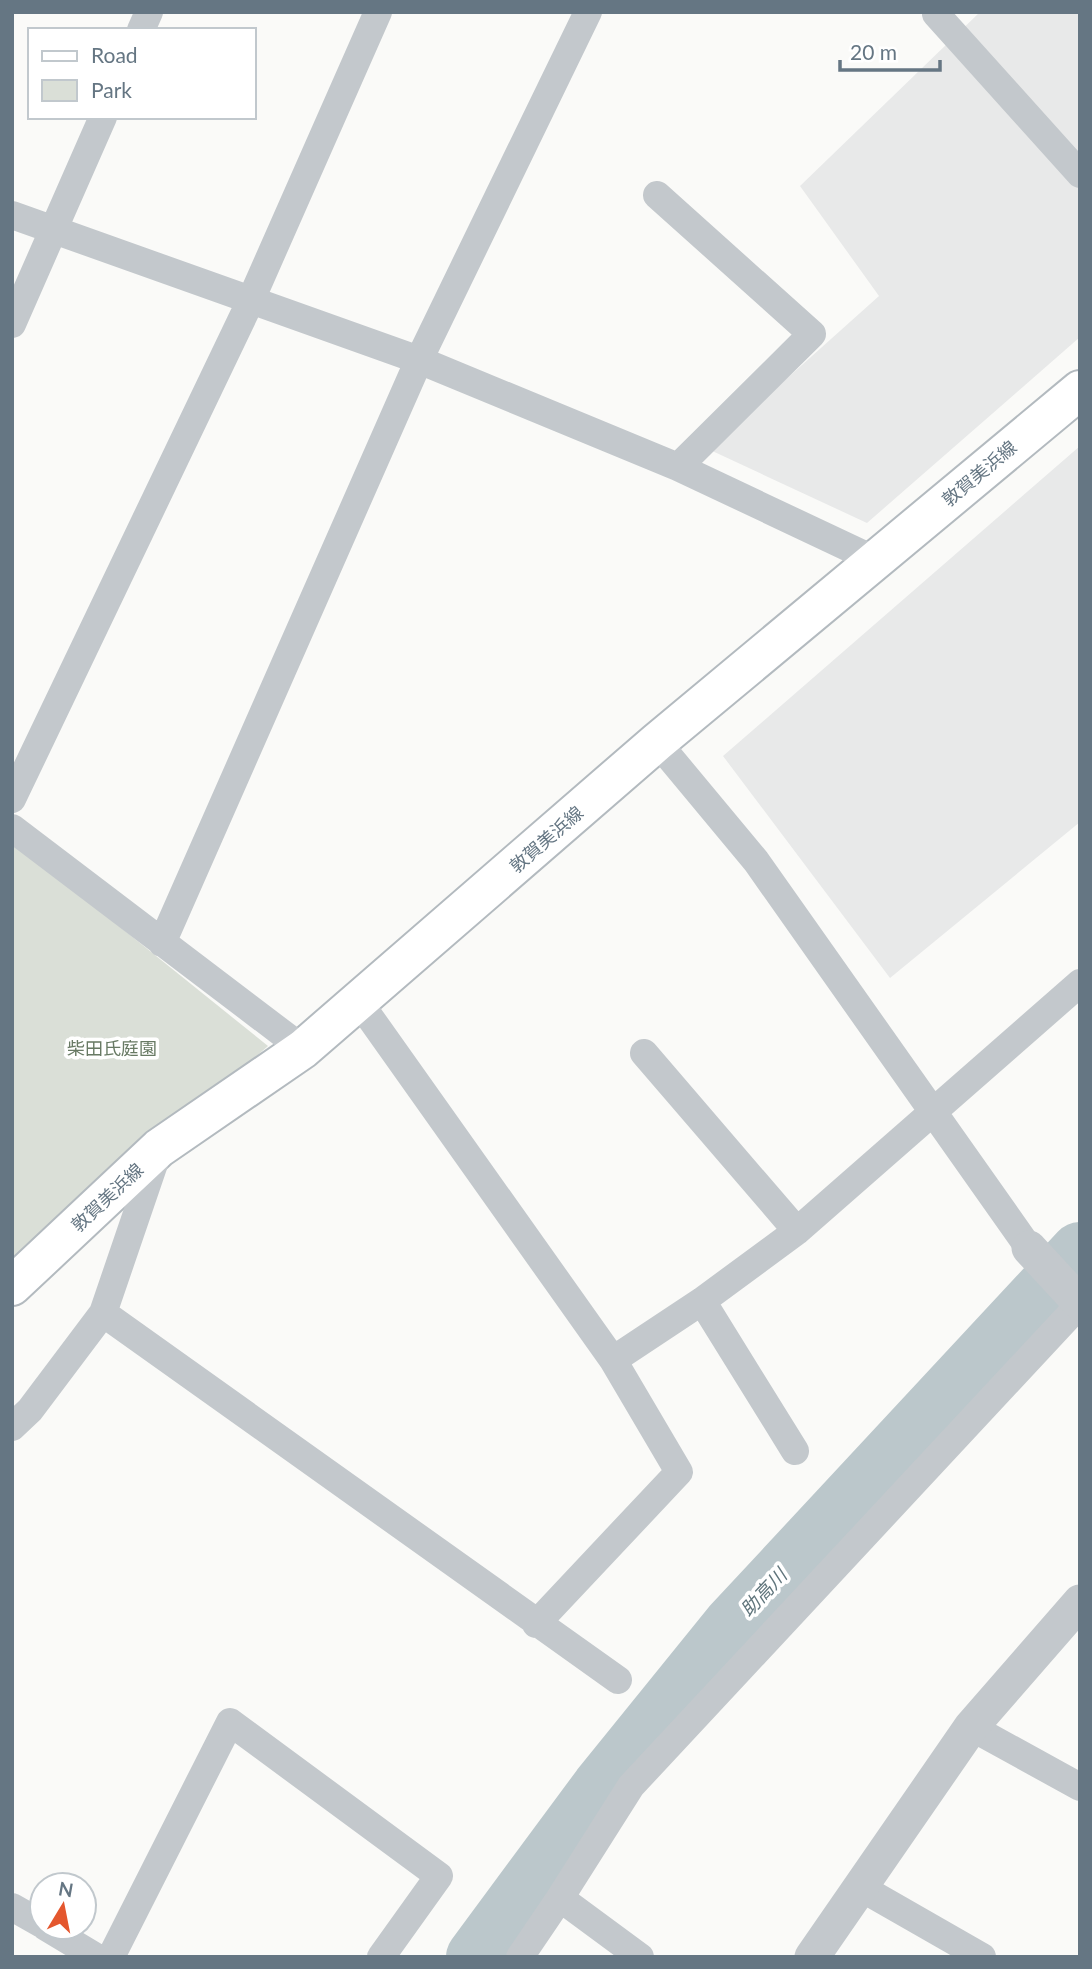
<svg xmlns="http://www.w3.org/2000/svg" width="1092" height="1969" font-family="Lato,'Noto Sans JP',sans-serif">
	<rect width="100%" height="100%" fill="#fafaf8"/>
	<!-- built -->
	<path fill="#e8e9e9" d="M980,12H1080V337L867,523L708,449L879,296L800,186Z
		M1080,446V822L890,978L723,756Z"/>
	<!-- green -->
	<path fill="#dadfd7" d="M12,840L268,1046L12,1271Z"/>
	<g fill="none" stroke-linecap="round" stroke-linejoin="round">
		<!-- river -->
		<path stroke="#bbc7cb" stroke-width="60" d="M476,1957L601,1788L733,1625L1080,1252"/>
		<!-- secondary casing -->
		<g stroke="#b3babf" stroke-width="42">
			<path id="secondary" d="M12,1286L159,1148L303,1049L657,742L1080,390"/>
		</g>
		<!-- minor -->
		<path stroke="#c3c8cc" stroke-width="28" d="M937,12L936,14L1080,174
			M141,30L149,12
			M657,195L812,334L678,467
			M12,215L419,360L678,467L875,560
			M12,324L103,117
			M657,742L756,861L1029,1248
			M12,799L250,302L378,12
			M12,828L303,1049
			M162,943L419,360L588,12
			M359,1002L613,1360L679,1472L536,1624
			M644,1053L797,1231
			M702,1301L795,1451
			M103,1313L618,1680
			M613,1360L702,1301L797,1231L1080,983
			M12,1427L30,1410L103,1313L158,1152
			M971,1727L1080,1787
			M858,1886L982,1957
			M560,1898L631,1786L1080,1304
			M12,1907L42,1924
			M46,1927L96,1957
			M111,1957L230,1722L439,1876L381,1957
			M520,1957L560,1898L640,1957"/>
		<!-- tertiary -->
		<path stroke="#c3c8cc" stroke-width="35" d="M1029,1248L1080,1303
			M812,1957L971,1727L1080,1602"/>
		<!-- secondary -->
		<use href="#secondary" stroke="#fff" stroke-width="38"/>
	</g>
	<g text-anchor="middle" dominant-baseline="central" stroke-width="7" stroke-linejoin="round" paint-order="stroke">
		<!-- street labels -->
		<g font-size="18" fill="#657683" stroke="#fff">
			<text transform="translate(979 473) rotate(-40)">敦賀美浜線</text>
			<text transform="translate(546 839) rotate(-41)">敦賀美浜線</text>
			<text transform="translate(107 1197) rotate(-43)">敦賀美浜線</text>
		</g>
		<!-- park labels -->
		<g font-size="18" fill="#687a64" stroke="#fff">
			<text x="112" y="1048">柴田氏庭園</text>
		</g>
		<!-- water labels -->
		<g font-size="19" font-style="italic" fill="#60757c" stroke="#fff">
			<text transform="translate(763 1592) rotate(-47)">助高川</text>
		</g>
	</g>
	<!-- border -->
	<rect width="1092" height="1969" fill="none" stroke="#657683" stroke-width="28"/>
	<!-- legend -->
	<rect x="28" y="28" width="228" height="91" fill="#ffffff" stroke="#c1c8cd" stroke-width="2"/>
	<rect x="42" y="51" width="35" height="10" fill="#ffffff" stroke="#c1c8cd" stroke-width="2"/>
	<text x="91" y="63" font-size="21" fill="#657683">Road</text>
	<rect x="42" y="80" width="35" height="21" fill="#dadfd7" stroke="#c1c8cd" stroke-width="2"/>
	<text x="91" y="98" font-size="21" fill="#657683">Park</text>
	<!-- north arrow -->
	<g transform="translate(63 1906) rotate(10)"><circle r="33" fill="#ffffff" stroke="#c1c8cd" stroke-width="2"/>
	<path d="M0-5L12 26L0 18L-12 26Z" fill="#e4572e"/>
	<text y="-10" font-size="19" font-weight="bold" text-anchor="middle" fill="#657683">N</text>
	</g>
	<!-- scale -->
	<path d="M840 60v10h100v-10" fill="none" stroke="#657683" stroke-width="3.5"/>
	<text x="850" y="60" font-size="21" fill="#657683" stroke="#ffffff" stroke-width="5" paint-order="stroke">20 m</text>
</svg>
